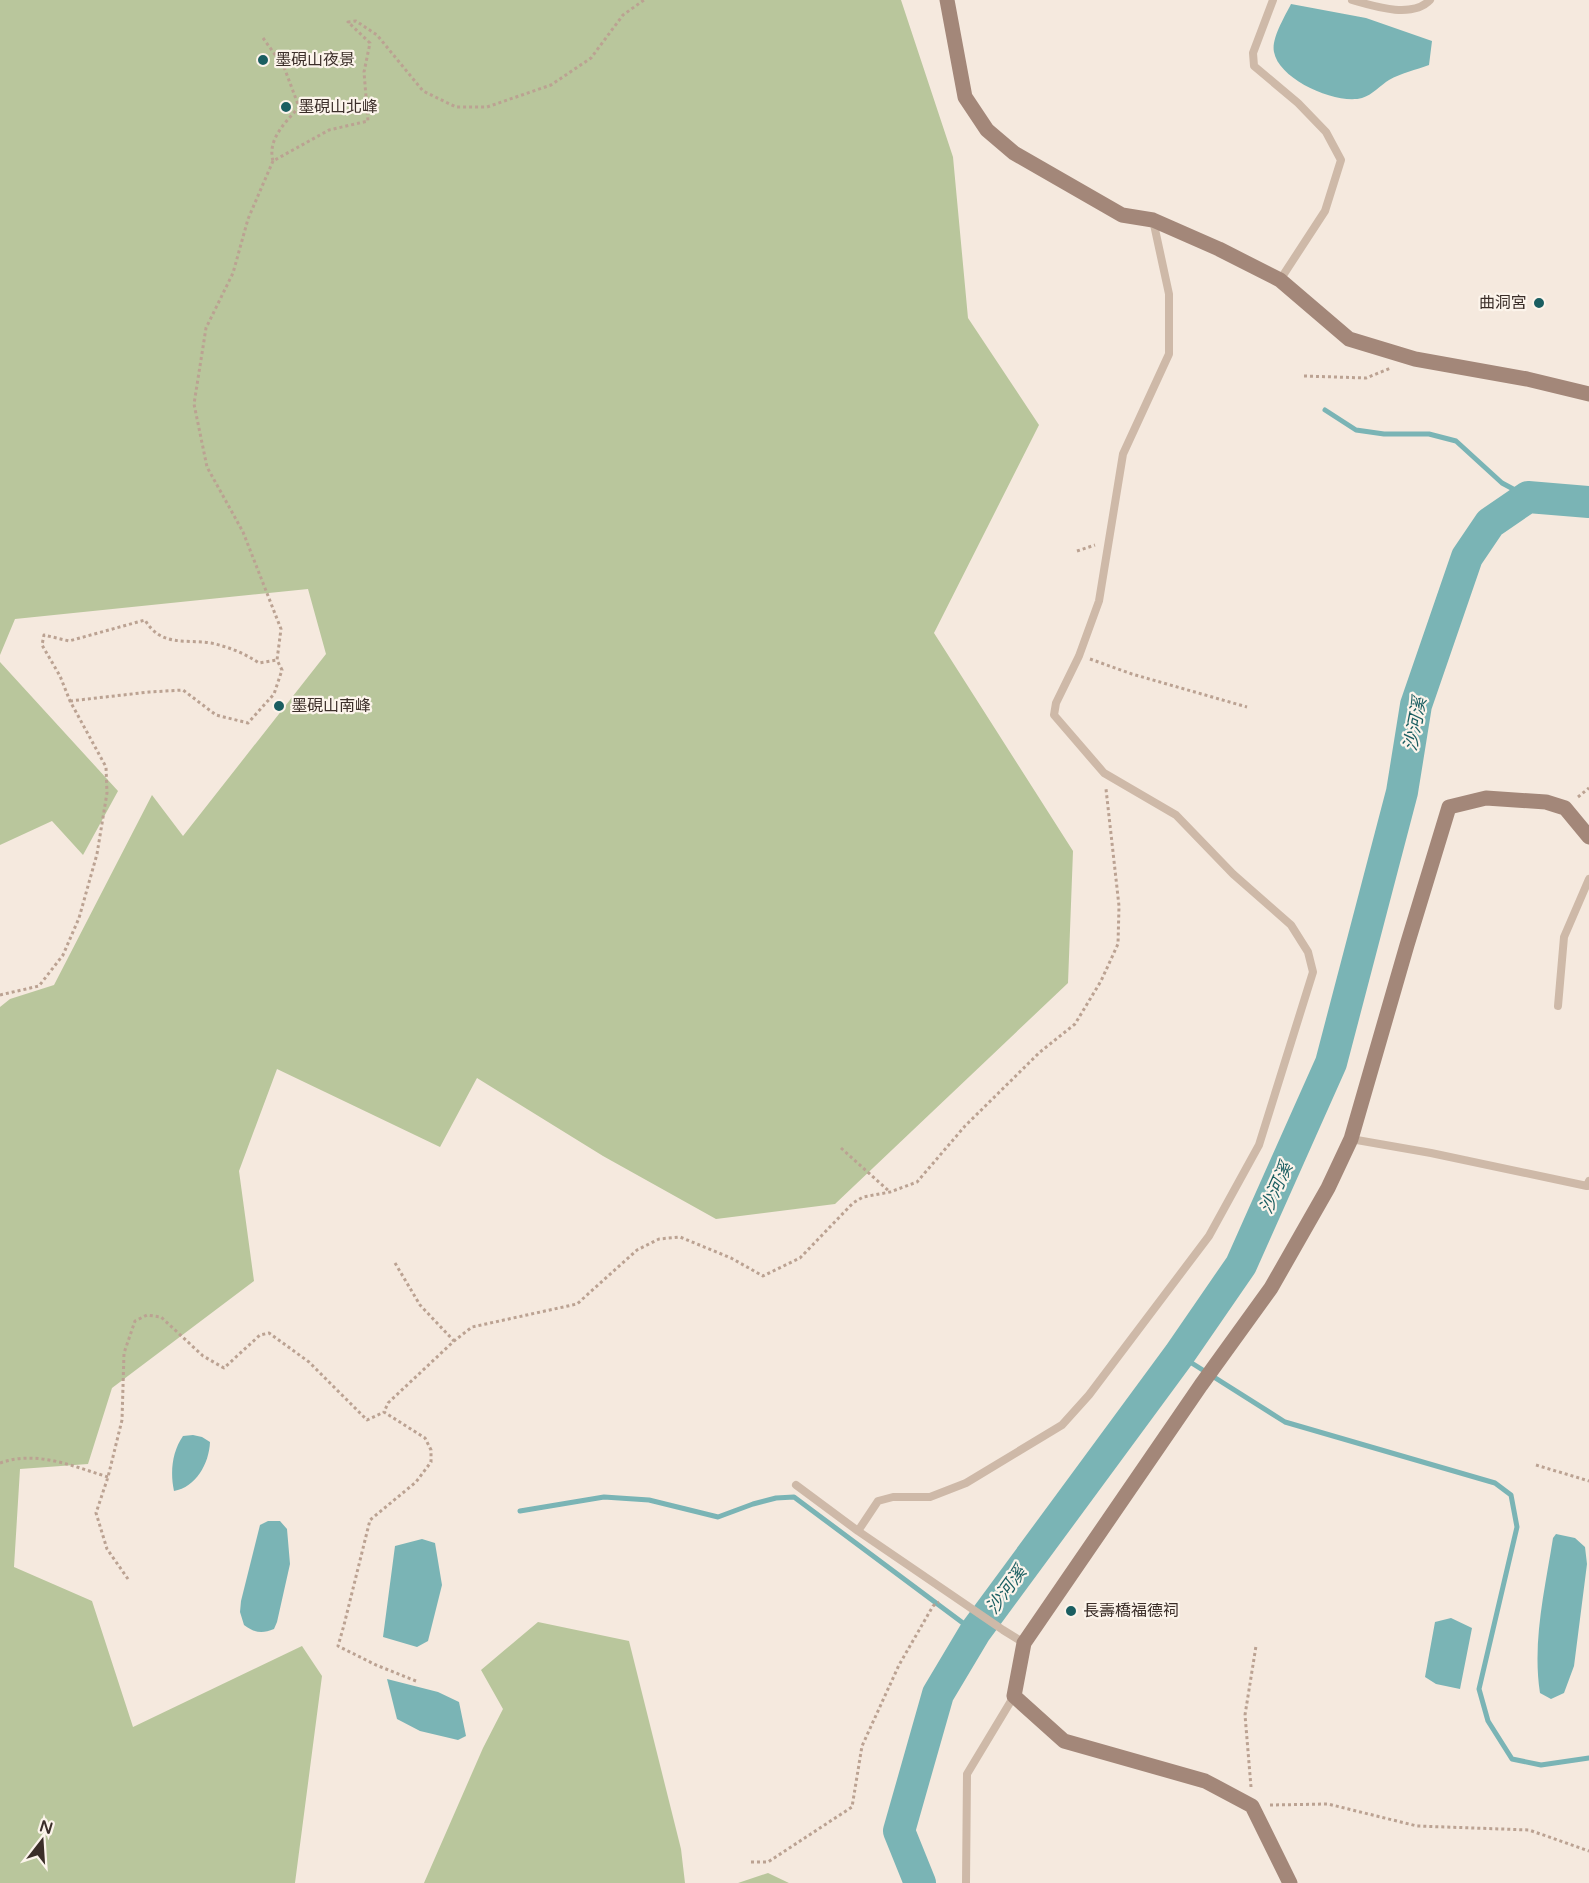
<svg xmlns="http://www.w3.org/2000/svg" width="1589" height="1883" font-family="'Varela Round','Noto Sans TC',sans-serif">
	<rect width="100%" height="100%" fill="#f5e9de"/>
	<!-- green -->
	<path fill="#b9c69c" d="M0,0H901L953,157L968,318L1039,425L934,633L1073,851L1068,983L835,1204L716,1219L603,1156L477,1078L440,1147L277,1069L239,1171L254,1281L112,1388L88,1464L20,1469L14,1567L92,1601L133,1727L302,1646L322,1676L295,1883H0V1007L10,999L54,985L152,795L183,836L326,654L308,589L15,619L0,655Z
		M0,662L118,791L83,855L52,821L0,845Z
		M538,1622L629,1641L681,1849L685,1883H424L483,1748L503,1709L481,1670Z
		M768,1873L789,1883H738Z"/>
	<!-- water -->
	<path fill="#7ab4b5" d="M1291,4L1366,18L1432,41L1429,65C1416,70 1401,73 1389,80C1381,85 1372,95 1362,98C1337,105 1279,80 1274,52C1271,39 1285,16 1291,4Z
		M193,1435L202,1437L210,1442C209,1464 196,1487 174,1491C170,1472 172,1452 183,1436Z
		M268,1521H280L287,1529L290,1564L277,1622L274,1629C262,1634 255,1633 244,1625L240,1612L241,1601L260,1525Z
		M1556,1534L1575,1538L1585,1547L1587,1564L1574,1666L1564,1693L1551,1699L1540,1693C1532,1642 1545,1589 1553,1538Z
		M422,1539L435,1543L442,1585L428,1641L417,1647L383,1637L395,1546Z
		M1451,1618L1472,1628L1460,1689L1436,1684L1425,1677L1435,1622Z
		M387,1679L438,1692L459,1702L466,1736L458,1740L420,1731L397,1719Z"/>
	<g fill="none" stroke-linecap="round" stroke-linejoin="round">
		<!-- stream -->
		<path stroke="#7ab4b5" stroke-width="5" d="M1325,410L1356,430L1384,434H1429L1456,441L1502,483L1528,497
			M1179,1355L1285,1422L1495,1483L1511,1495L1517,1527L1479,1689L1488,1721L1512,1759L1541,1765L1589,1758
			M520,1511L604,1497L649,1500L718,1517L753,1504L776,1498L794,1497L975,1632"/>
		<!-- river -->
		<path stroke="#7ab4b5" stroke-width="32" d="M920,1883L899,1831L938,1694L975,1632L1179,1355L1241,1265L1331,1063L1402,792L1416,705L1467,557L1490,523L1528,497L1589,502"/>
		<!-- path -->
		<path stroke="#bba292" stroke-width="3" stroke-dasharray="3 3" stroke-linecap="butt" d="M263,38L284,67L299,107C286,122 267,139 273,161L329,130L368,121L364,72L370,43L348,22L356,21L377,35L423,91L456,107H487L551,85L591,58L623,15L644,0
			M1304,376L1366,378L1391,368
			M1077,551L1095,545
			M1090,659L1132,674L1247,707
			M70,701L149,692L183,690L216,715L248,723L274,694L282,670L277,660L281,629L243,532L207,467L194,404L206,328L233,273L248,219L273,161
			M1578,797L1589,788
			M0,995L39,986L63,955L79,918L97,854L107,793L106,767L70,701L60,676L42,645L44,635L69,641L145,620C161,647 185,639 211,643C229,647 244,653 259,663L277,660
			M841,1148L890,1192
			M395,1263L420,1305L454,1341
			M0,1463C37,1450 72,1466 108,1477
			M1536,1465L1589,1481
			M128,1579L107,1549L96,1513L108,1477L122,1420L124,1353L135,1321L147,1315L161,1317L203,1356L224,1368L260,1335L269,1333L309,1362L367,1420L384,1412
			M416,1681L376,1665L338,1646L344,1625L370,1520L416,1482L431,1462V1450L425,1438L384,1412L388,1403L454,1341L472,1327L577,1304L637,1250L659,1239L680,1237L731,1258L763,1276L800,1258L853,1203L863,1197L890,1192L917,1182L965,1126L1040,1052L1075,1024L1101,981L1118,944L1119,906L1106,789
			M1251,1787L1245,1715L1256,1646
			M1270,1805L1328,1804L1417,1826L1529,1830L1589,1851
			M751,1862H768L852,1807L862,1746L899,1665L933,1606L939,1602"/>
		<!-- lane -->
		<path stroke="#ceb9a8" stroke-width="8" d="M1273,0L1253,53L1254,66L1298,103L1326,132L1341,160L1325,211L1280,280
			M1352,0C1373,6 1412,19 1430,0
			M1558,1006L1564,937L1589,879
			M1351,1139L1431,1153L1587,1186L1589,1181
			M796,1485L858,1531L1003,1630L1024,1643
			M858,1531L878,1501L893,1497H930L966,1483L1062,1425L1089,1395L1209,1236L1259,1145L1313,972L1308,952L1291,925L1233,874L1176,815L1104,773L1054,715L1056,703L1079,656L1099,601L1123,454L1169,354V294L1153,220
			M966,1883L967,1774L1014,1696"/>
		<!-- secondary -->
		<path stroke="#a38779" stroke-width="15" d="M947,0L965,97L987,130L1014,153L1122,215L1153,220L1219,249L1280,280L1349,339L1415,359L1527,379L1589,394
			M1290,1883L1252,1806L1205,1781L1064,1741L1014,1696L1024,1643L1201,1385L1271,1288L1328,1188L1351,1139L1407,945L1449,807L1486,798L1546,802L1565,808L1589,837"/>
	</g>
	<!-- markers -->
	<g fill="#1a5e61" stroke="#fcf4eb" stroke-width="2">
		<circle cx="263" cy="60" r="6"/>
		<circle cx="286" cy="107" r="6"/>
		<circle cx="1539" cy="303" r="6"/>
		<circle cx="279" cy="706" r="6"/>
		<circle cx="1071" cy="1611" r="6"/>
	</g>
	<g text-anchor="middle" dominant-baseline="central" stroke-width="4.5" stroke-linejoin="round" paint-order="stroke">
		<!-- poi labels -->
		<g font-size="16" fill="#3b2e29" stroke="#fcf4eb" text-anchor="start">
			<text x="275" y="60">墨硯山夜景</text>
			<text x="298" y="107">墨硯山北峰</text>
			<text x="1527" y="303" text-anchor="end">曲洞宮</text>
			<text x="291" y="706">墨硯山南峰</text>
			<text x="1083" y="1611">長壽橋福德祠</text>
		</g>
		<!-- water labels -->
		<g font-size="18" font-style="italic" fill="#1a5e61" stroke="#fcf4eb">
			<text transform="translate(1415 724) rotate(-79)">沙河溪</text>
			<text transform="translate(1276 1188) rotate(-66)">沙河溪</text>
			<text transform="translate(1006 1590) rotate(-54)">沙河溪</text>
		</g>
	</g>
	<!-- north arrow -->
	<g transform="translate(42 1841) rotate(17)" stroke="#fcf4eb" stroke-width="4.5" paint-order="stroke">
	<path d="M0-4.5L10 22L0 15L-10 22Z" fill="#3b2e29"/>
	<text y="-9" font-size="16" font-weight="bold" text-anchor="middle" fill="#3b2e29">N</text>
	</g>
</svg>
